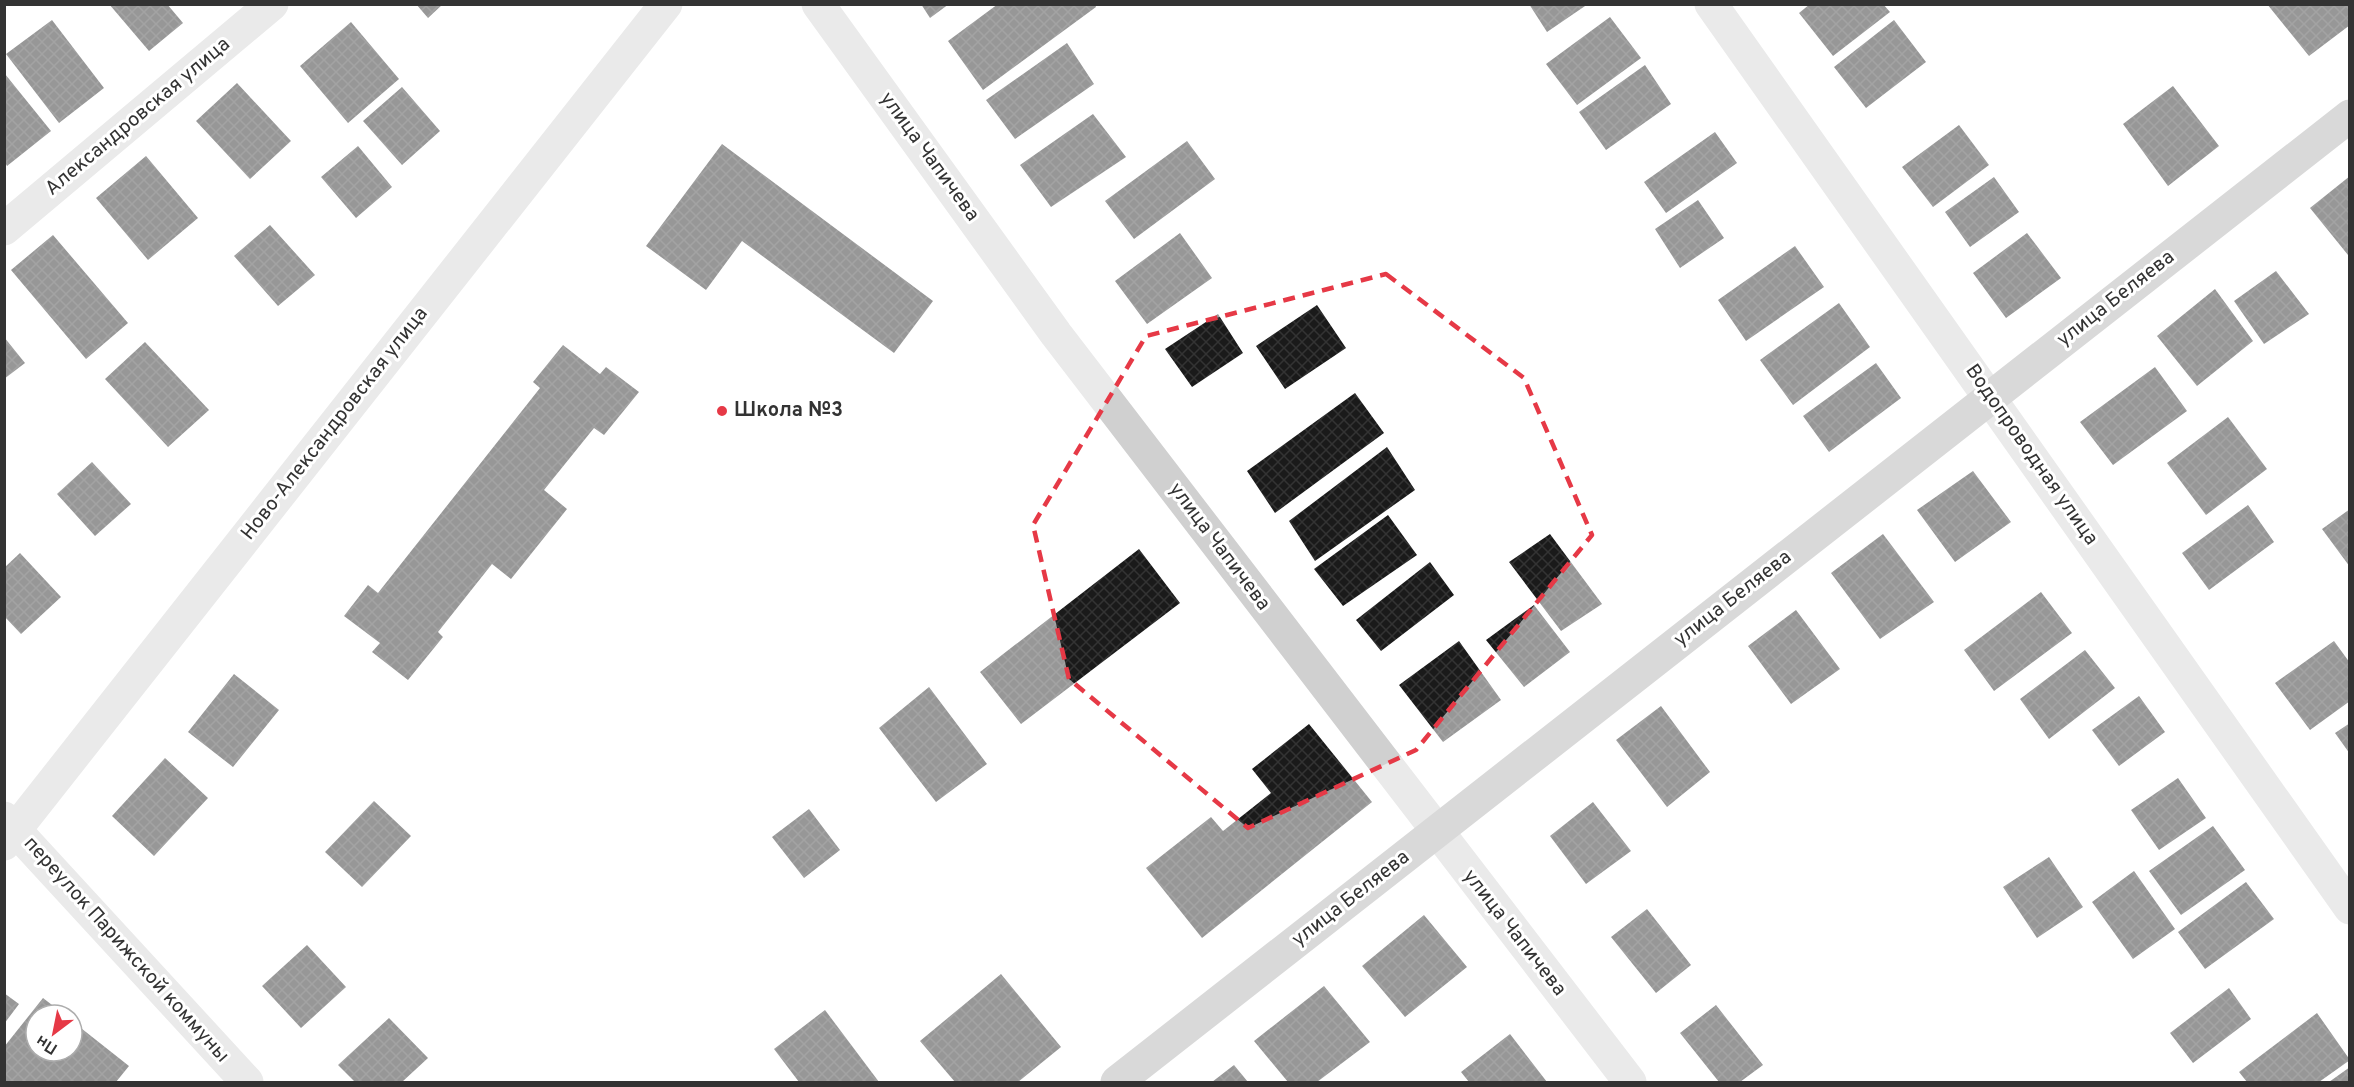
<svg xmlns="http://www.w3.org/2000/svg" width="2354" height="1087" font-family="Overpass,sans-serif">
	<defs>
		<pattern id="building-cross-hatch" width="8" height="8" patternUnits="userSpaceOnUse" patternTransform="scale(1.5)"><rect width="8" height="8" fill="#1a1a1a"/><path d="M0 0l8 8M0 8l8-8" fill="none" stroke="#333"/></pattern>
	</defs>
	<rect width="100%" height="100%" fill="#fff"/>
	<!-- building -->
	<path fill="url(#building-cross-hatch)" d="M109,4H167L183,23L149,51Z
		M416,4H443L428,18Z
		M921,4H949L930,18Z
		M998,4H1095L1096,7L983,90L948,41Z
		M1529,4H1588L1547,32Z
		M1810,4H1883L1890,12L1833,56L1799,13Z
		M2267,4H2350V25L2309,56Z
		M1610,17L1641,58L1577,105L1546,64Z
		M52,20L104,88L59,123L6,54Z
		M1894,20L1926,62L1866,108L1834,67Z
		M351,22L399,79L348,123L300,66Z
		M1067,43L1094,84L1015,139L986,100Z
		M1645,65L1671,104L1606,150L1579,112Z
		M5,74L51,131L7,166L5,162Z
		M237,83L291,141L250,179L196,121Z
		M2173,86L2219,146L2168,186L2123,124Z
		M402,87L440,131L402,165L363,121Z
		M1093,114L1126,157L1051,207L1020,165Z
		M1959,125L1989,165L1933,207L1902,167Z
		M1715,132L1737,163L1666,213L1644,182Z
		M1187,141L1215,179L1134,239L1105,201Z
		M722,144L933,301L894,353L742,241L706,290L646,246Z
		M358,146L392,187L356,218L321,177Z
		M146,156L198,218L148,260L96,198Z
		M2350,176V253L2348,255L2310,208Z
		M1994,177L2019,212L1970,247L1945,212Z
		M1698,200L1724,238L1680,268L1655,229Z
		M270,225L315,275L278,306L234,256Z
		M1180,233L1212,278L1147,324L1115,281Z
		M2027,233L2061,278L2006,318L1973,273Z
		M53,235L128,323L86,359L11,270Z
		M1795,246L1824,287L1746,341L1718,300Z
		M2276,271L2309,314L2264,344L2234,301Z
		M2215,289L2253,341L2197,386L2157,336Z
		M1839,303L1870,347L1793,405L1760,360Z
		M1317,305L1346,348L1285,389L1256,346Z
		M1218,314L1243,353L1192,387L1165,349Z
		M4,337L25,363L4,379Z
		M145,342L209,410L168,447L105,379Z
		M563,345L600,374L606,367L639,392L604,435L594,428L544,490L567,509L511,579L492,564L438,632L443,637L408,680L372,652L380,643L344,616L368,585L378,593L540,388L533,382Z
		M1876,363L1901,398L1829,452L1803,416Z
		M2155,367L2187,411L2113,465L2080,422Z
		M1355,393L1384,433L1275,513L1247,471Z
		M2228,417L2267,469L2206,515L2167,463Z
		M1387,447L1415,490L1315,561L1289,521Z
		M92,462L131,504L95,536L57,494Z
		M1973,471L2011,522L1955,562L1917,510Z
		M2248,505L2274,542L2209,590L2182,553Z
		M2350,509V567L2322,529Z
		M1388,515L1417,555L1343,606L1314,569Z
		M1550,534L1602,604L1561,631L1509,562Z
		M1883,534L1934,602L1880,639L1831,573Z
		M1139,549L1180,603L1021,724L980,672Z
		M20,553L61,597L21,634L4,616V568Z
		M1430,562L1454,595L1381,651L1356,620Z
		M2041,592L2072,633L1994,691L1964,650Z
		M1534,605L1570,652L1524,687L1486,640Z
		M1796,610L1840,669L1791,704L1748,646Z
		M1459,641L1501,700L1443,742L1399,685Z
		M2334,641L2350,663V701L2310,730L2275,683Z
		M2085,650L2115,688L2049,739L2020,699Z
		M234,674L279,710L233,767L188,732Z
		M929,687L987,764L936,802L879,728Z
		M2139,696L2165,732L2119,766L2092,730Z
		M1661,706L1710,772L1667,807L1616,740Z
		M2350,723V754L2335,733Z
		M1309,724L1372,802L1202,938L1146,868L1211,817L1223,831L1271,793L1252,769Z
		M165,758L208,798L154,856L112,816Z
		M2178,778L2206,818L2159,850L2131,810Z
		M374,801L411,836L362,887L325,852Z
		M1593,802L1631,851L1586,884L1550,836Z
		M809,809L840,850L804,878L772,837Z
		M2213,826L2245,870L2181,915L2149,871Z
		M2049,857L2083,907L2037,938L2003,887Z
		M2134,871L2175,929L2133,959L2092,902Z
		M2246,882L2274,919L2205,969L2178,932Z
		M1647,909L1691,965L1656,993L1611,937Z
		M1424,915L1467,967L1405,1017L1362,966Z
		M307,945L346,987L301,1028L262,986Z
		M1001,974L1061,1047L1018,1082H955L920,1041Z
		M1324,986L1370,1042L1317,1082H1288L1254,1041Z
		M2229,988L2251,1019L2193,1063L2170,1033Z
		M4,993L19,1004L4,1024Z
		M43,998L65,1015H36V1051H72V1021L129,1066L116,1082H4V1047Z
		M1716,1005L1763,1065L1740,1082H1719L1680,1033Z
		M825,1010L879,1082H799L774,1049Z
		M2317,1013L2350,1060L2319,1082H2247L2239,1072Z
		M389,1018L428,1058L402,1082H355L338,1065Z
		M1510,1034L1547,1082H1469L1461,1072Z
		M1234,1065L1248,1082H1212Z
		M2350,1067V1082H2329Z"/>
	<g fill="none" stroke-linecap="round" stroke-linejoin="round">
		<!-- minor -->
		<path stroke="#d0d0d0" stroke-width="33" d="M818,4L1056,334L1630,1082
			M1711,4L2350,908
			M4,229L272,4
			M4,818L247,1082
			M4,844L666,4"/>
		<!-- major -->
		<path stroke="#ababab" stroke-width="33" d="M1117,1082L2350,116"/>
	</g>
	<!-- marked area -->
	<path d="M0 0H2354V1087H0ZM1386,274L1524,378L1592,535L1416,750L1248,828L1069,679L1033,525L1146,336Z" fill="#fff" fill-opacity=".55" fill-rule="evenodd"/>
	<path fill="none" stroke="#e63946" stroke-width="4.5" stroke-dasharray="12 8" stroke-linejoin="round" d="M1386,274L1524,378L1592,535L1416,750L1248,828L1069,679L1033,525L1146,336Z"/>
	<!-- markers -->
	<circle fill="#e63946" stroke="#fff" stroke-width="2" cx="722" cy="411" r="6"/>
	<g text-anchor="middle" dominant-baseline="central" stroke-width="6" stroke-linejoin="round" paint-order="stroke">
		<!-- street labels -->
		<g font-size="20" fill="#333" stroke="#fff">
			<text transform="translate(138 117) rotate(-40)">Александровская улица</text>
			<text transform="translate(929 157) rotate(54)">улица Чапичева</text>
			<text transform="translate(2116 299) rotate(-38)">улица Беляева</text>
			<text transform="translate(335 424) rotate(-52)">Ново-Александровская улица</text>
			<text transform="translate(2031 455) rotate(55)">Водопроводная улица</text>
			<text transform="translate(1219 547) rotate(53)">улица Чапичева</text>
			<text transform="translate(1733 599) rotate(-38)">улица Беляева</text>
			<text transform="translate(1351 899) rotate(-38)">улица Беляева</text>
			<text transform="translate(1514 933) rotate(52)">улица Чапичева</text>
			<text transform="translate(126 950) rotate(48)">переулок Парижской коммуны</text>
		</g>
		<!-- poi labels -->
		<g font-size="20" font-weight="bold" fill="#333" stroke="#fff" text-anchor="start">
			<text x="734" y="411">Школа №3</text>
		</g>
	</g>
	<!-- border -->
	<rect width="2354" height="1087" fill="none" stroke="#333333" stroke-width="12"/>
	<!-- north arrow -->
	<g transform="translate(54 1033) rotate(212)"><circle r="28" fill="#ffffff" stroke="#adadad" stroke-width="1.5"/>
	<path d="M0-4.5L10 22L0 15L-10 22Z" fill="#e63946"/>
	<text y="-9" font-size="16" font-weight="bold" text-anchor="middle" fill="#333333">Пн</text>
	</g>
</svg>
